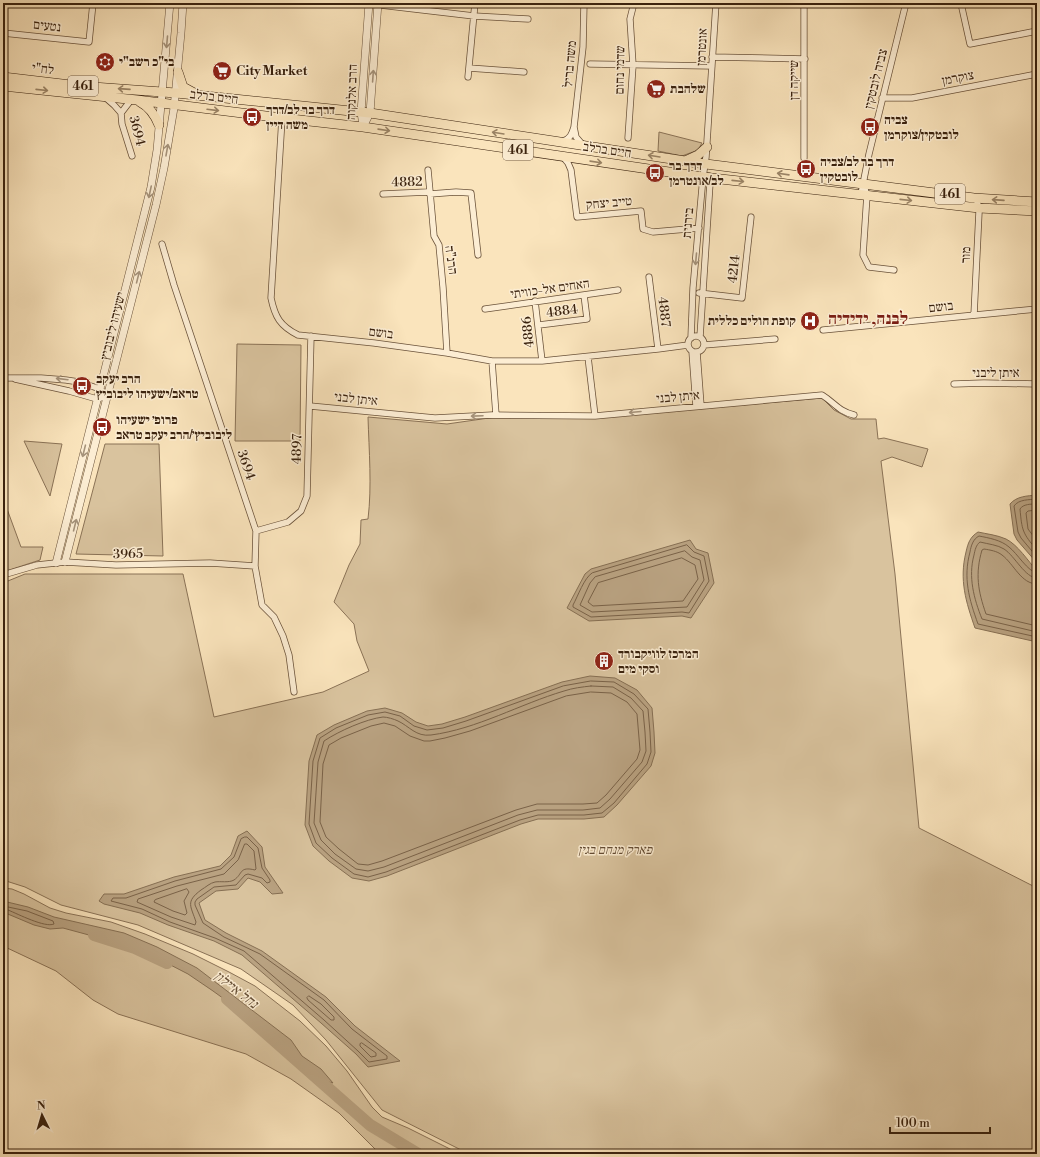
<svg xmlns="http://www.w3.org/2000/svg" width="1040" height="1157" font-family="'Libre Bodoni','Frank Ruhl Libre',serif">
	<rect width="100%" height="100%" fill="#fae4bc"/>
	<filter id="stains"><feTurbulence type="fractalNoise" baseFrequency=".005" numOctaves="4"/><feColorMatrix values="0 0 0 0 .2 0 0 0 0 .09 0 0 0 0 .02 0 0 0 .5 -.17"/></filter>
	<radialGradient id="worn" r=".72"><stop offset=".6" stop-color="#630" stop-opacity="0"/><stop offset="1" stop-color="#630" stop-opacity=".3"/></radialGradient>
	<!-- green -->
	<path fill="#d9c39e" stroke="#8a7256" d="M659,132L702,143L698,150L682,156L658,151Z
		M237,344L301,345L300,441H235Z
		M822,398L834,410L851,419H876L878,439L884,438L928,449L922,467L892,457L881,461L895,574L919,828L1037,888V1154H469L382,1110L326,1040L293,1005L241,969L138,925L61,905L25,887L3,880V583L25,574H183L214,717L323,692L369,671L357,641L354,624L334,602L349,565L360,544L361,520L368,519C372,486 369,451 368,417L447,424L496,417L595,418Z
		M24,441L62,444L50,496Z
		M105,444H159L163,556L76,554Z
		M3,498L21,547H43L40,560L3,572Z
		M3,888L12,889L24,894L50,908L66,913L111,922L145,934L193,954L229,972L255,986L300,1021L326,1046L347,1071L372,1107L382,1117L408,1128L460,1154H376L378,1152L339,1113L291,1079L246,1054L118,1014L93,1000L56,971L3,946Z"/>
	<!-- water -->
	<path fill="#b9a281" stroke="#866f53" d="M1037,495V563L1017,540L1014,534L1010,504C1017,496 1027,496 1037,495Z
		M978,532C987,534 997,535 1006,539C1018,545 1028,561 1037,571V642L975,628C966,602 959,580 966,552C968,543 970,537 978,532Z
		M690,540L696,549L708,553L714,583L691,618L682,616L589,621L567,608L585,574L591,569Z
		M590,676L615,678L637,690L652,708L654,732L655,753L651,766L617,805L604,817L584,819H538L521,824L387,876L369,881L352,878L329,861L313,846L305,825L309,761L317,735L334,725L367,711L385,708L402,713L416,722L428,726L442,724L465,717L562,682Z
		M247,831L262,847L265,867L283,893L272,894L260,882L248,878L238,889L216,891L199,903L205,920L226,933L262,951L326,997L355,1026L400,1061L368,1067L356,1054L321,1023L242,955L214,941L168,925L140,913L104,904L99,901L104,894H124L174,877L220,866L231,855L238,836Z
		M3,901L28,907L54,917L124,933L157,947L197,968L291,1040L302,1056L321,1069L333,1083L321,1080L285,1043L213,991L188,974L128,943L100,938L63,928L50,929L34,925L3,912Z"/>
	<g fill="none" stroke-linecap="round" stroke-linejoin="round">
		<!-- shore -->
		<path stroke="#7a6248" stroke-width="1" d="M1037,499C1029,500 1019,499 1014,506L1018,532L1021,538L1037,557
			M1037,504C1031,504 1023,504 1020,509C1022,530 1022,533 1037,550
			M1037,510L1028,511L1026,513L1028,529L1037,541
			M687,545L694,552L704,556L709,581L689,613L682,612L591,617L573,607V605C578,596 584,578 592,573Z
			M685,551L692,557L700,560L704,580L687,607L592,612L580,605L590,583L595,577Z
			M682,558L695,565L698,579L683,601L593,606L588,602L598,583Z
			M1037,573C1028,572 1017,553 1009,547C1001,540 989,538 979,536C973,539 971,546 970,552C963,578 969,599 978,624L1037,637
			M1037,578C1025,578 1015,556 1004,549C998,545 988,544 980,542C976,545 975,550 974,555C968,577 974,599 982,619L1037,632
			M1037,584C1021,584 1014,564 1002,555C997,551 990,550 984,549L982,550C975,574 978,591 986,614L1037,626
			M591,681L614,682L634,694L648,709L650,732L651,752L647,764L614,803L602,813L584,815H538L520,820L386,872L368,877L354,874L332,858L316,843L309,824L313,761L320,738L336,728L368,715L385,712L400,716L414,726L427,730L443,728L466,721L563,686Z
			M591,686L613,687L631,698L643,711L645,732L646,751L642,762L610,799L600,808L583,810H537L518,815L384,867L368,871L356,869L335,854L321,840L314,823L318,762L324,741C339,731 366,719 383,717C387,717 394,719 398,721C409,726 416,737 431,735C477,729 520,704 564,691C573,688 582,687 591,686Z
			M591,692L611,693L627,702L637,714L640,750L637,759L606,795L597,803L583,804H537L516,810L382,861L368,865L358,864L339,849L326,837L320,822L323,764L329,745L341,738L371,726L384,723L395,726L410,736L424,741H430L445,738L470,731L566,696Z
			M245,837H247L258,848L262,868L270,880V882L267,883L262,878L248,874L245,875L236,885L214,887L197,899L195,902V905L203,923L224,937L260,954L324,1000L352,1029L387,1056V1059L369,1062L358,1051L324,1020L244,951L215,938L170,922L142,909L111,901L113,898H126L175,881L221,869L234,857L241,839Z
			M245,844H247L254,851L256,869L255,870C239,866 243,874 234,880C229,883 220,881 215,882C210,883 206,887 201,890C185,902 191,906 196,922L195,925L171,917L137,902L138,899L177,886L224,874L238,860Z
			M187,889L189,892L184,901L187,913L185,915L173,911L154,902L155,900Z
			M8,907L27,911L53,921L54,924C45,928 18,914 8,910L7,909Z
			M309,996L321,1004L334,1017V1020H331L308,1000L307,998Z
			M362,1043L376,1053V1056L371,1057L360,1046V1044Z"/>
		<!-- river -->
		<path stroke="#b9a281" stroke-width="12" d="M94,935L135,948L167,963
			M227,999L370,1125L418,1154"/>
		<!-- minor casing -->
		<g stroke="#6a523a" stroke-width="7">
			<path id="minor" d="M363,3L474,16L528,19
				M1036,3L1037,9
				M962,8L970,44L1037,31
				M3,33L89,42L93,3
				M712,57L805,59
				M590,64L712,66
				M469,68L524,72
				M468,77L475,3
				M106,98L114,105L121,113L122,124L132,156
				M882,98H912L1037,74
				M121,113L131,100
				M282,118L271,298C275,317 280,326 298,335L374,343L447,353L492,361H542L658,349L688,345
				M574,127L576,137L582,144
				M628,138L633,65L630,19L634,3
				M563,141C570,139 572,134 574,127L583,47L584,3
				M563,157L568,163L571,170L577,217L641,211L643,229L653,232L699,228
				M804,158V3
				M428,170L434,236L439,245L443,287L447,353
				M863,183L867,195L863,255L869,267L894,270
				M383,194L427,192L430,194L456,192L471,193L478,255
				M861,194L869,154L906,3
				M162,244L174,285L256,531L255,566L262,605L274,617L283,636L289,655L294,692
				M649,277L658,349
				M699,293L742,298L751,217
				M535,301L542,361
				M485,309L618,290
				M974,315L979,212C978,207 979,201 974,198
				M539,325L587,319L584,295
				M823,330L1037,309
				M688 344a8 8 0 1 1 16 0a8 8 0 1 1-16 0Z
				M700,337L710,183L709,176
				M691,338L693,288L703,177L706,157L716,3
				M704,345L775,339
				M692,351L696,406
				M697,352L701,406
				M588,357L595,416
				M492,361L496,415
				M3,378H41L66,380L79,382L100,389L107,396L97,399L69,391L15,379
				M954,384L984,383L1037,384
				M310,406L435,418L492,415L595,416L822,395C835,403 838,411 854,415
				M256,531L288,522L301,511L307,496L311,336
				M3,575L37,565L65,562L116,565L210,563L255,566"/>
		</g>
		<!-- tertiary casing -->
		<g stroke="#6a523a" stroke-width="8">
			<path id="tertiary" d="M363,126L361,112L369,3
				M363,127L370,113L378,3
				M65,562L156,205L164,168L174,108L181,33L183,3
				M56,563L151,187L157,150L170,3"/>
		</g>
		<!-- primary casing -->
		<g stroke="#3a220e" stroke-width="10">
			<path id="primary" d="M178,72L183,87L194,93
				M3,77L79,86L176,93L370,113L698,163L974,198L1037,202
				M3,86L137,100L282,118L363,127L703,177L979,208L1037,211
				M140,102C150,107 155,115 159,125
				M685,161L698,155L707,147"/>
		</g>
		<!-- minor -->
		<use href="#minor" stroke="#fcedd3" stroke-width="5.5"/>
		<!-- tertiary -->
		<use href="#tertiary" stroke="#fcedd3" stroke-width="7"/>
		<!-- primary -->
		<use href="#primary" stroke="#fae4bc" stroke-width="9"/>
	</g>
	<!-- one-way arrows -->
	<defs><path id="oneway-shaft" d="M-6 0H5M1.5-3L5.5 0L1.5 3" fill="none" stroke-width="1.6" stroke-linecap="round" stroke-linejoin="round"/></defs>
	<g stroke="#a5927a">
		<use href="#oneway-shaft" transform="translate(167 42) rotate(95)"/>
		<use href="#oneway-shaft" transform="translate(373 76) rotate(-86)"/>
		<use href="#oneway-shaft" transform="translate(167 150) rotate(-80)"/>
		<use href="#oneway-shaft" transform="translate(150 192) rotate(102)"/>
		<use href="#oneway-shaft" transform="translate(696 259) rotate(95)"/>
		<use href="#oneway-shaft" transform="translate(138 277) rotate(-76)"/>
		<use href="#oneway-shaft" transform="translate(62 379) rotate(-173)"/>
		<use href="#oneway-shaft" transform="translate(635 412) rotate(175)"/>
		<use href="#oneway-shaft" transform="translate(477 416) rotate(178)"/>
		<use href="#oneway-shaft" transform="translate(84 451) rotate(104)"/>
		<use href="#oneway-shaft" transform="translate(75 525) rotate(-76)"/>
	</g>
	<g stroke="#9a8365">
		<use href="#oneway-shaft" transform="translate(124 89) rotate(-176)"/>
		<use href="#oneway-shaft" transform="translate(42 90) rotate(6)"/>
		<use href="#oneway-shaft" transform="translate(213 110) rotate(7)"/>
		<use href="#oneway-shaft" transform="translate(384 130) rotate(8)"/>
		<use href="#oneway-shaft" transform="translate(498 133) rotate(-171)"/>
		<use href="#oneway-shaft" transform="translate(654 156) rotate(-171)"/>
		<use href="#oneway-shaft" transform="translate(596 162) rotate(8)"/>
		<use href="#oneway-shaft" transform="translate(783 174) rotate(-172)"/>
		<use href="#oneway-shaft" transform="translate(738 181) rotate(6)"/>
		<use href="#oneway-shaft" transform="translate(906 200) rotate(6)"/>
		<use href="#oneway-shaft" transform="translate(998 200) rotate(-176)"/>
	</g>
	<!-- icons -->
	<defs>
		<g id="synagogue-disc" transform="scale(1)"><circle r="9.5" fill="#8f2418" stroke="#fcedd3"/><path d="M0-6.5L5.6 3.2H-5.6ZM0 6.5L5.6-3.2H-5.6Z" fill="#fff"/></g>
		<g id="supermarket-disc" transform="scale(1)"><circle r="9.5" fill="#8f2418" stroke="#fcedd3"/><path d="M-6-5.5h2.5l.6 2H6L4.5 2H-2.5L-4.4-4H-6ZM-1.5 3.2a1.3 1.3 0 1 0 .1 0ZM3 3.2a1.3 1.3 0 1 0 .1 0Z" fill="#fff"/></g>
		<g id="bus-disc" transform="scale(1)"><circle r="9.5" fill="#8f2418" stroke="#fcedd3"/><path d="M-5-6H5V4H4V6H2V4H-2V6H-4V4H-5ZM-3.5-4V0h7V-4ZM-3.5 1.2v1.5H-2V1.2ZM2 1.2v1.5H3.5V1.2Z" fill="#fff"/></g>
		<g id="hospital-disc" transform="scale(1)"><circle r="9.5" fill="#8f2418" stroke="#fcedd3"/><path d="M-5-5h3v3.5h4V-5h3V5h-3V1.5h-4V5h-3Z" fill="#fff"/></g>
		<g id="building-disc" transform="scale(1)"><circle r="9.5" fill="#8f2418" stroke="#fcedd3"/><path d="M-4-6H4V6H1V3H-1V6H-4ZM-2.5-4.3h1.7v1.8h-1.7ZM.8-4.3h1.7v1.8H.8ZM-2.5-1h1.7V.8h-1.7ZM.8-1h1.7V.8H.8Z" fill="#fff"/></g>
	</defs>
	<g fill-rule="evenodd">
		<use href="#synagogue-disc" x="105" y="62"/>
		<use href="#supermarket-disc" x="222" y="71"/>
		<use href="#supermarket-disc" x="656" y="89"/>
		<use href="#bus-disc" x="252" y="117"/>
		<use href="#bus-disc" x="870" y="127"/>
		<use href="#bus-disc" x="806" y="169"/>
		<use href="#bus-disc" x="655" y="173"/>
		<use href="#hospital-disc" x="810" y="321"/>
		<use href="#bus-disc" x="82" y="386"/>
		<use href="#bus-disc" x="102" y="427"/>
		<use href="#building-disc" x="604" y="661"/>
	</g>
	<g text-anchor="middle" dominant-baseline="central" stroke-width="3" stroke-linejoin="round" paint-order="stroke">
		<!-- shield labels -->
		<g fill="#fcedd3" stroke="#745f49" stroke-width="1">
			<rect x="68" y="76" width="30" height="20" rx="3"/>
			<rect x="503" y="140" width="30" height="20" rx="3"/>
			<rect x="935" y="184" width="30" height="20" rx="3"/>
		</g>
		<g font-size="12" font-weight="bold" fill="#3a220e">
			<text x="83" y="86">461</text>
			<text x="518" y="150">461</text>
			<text x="950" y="194">461</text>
		</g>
		<!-- street labels -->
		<g font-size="13" fill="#3a220e" stroke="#fcedd3">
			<text transform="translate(47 26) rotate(6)">נטעים</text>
			<text transform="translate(702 47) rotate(-87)">אונטרמן</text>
			<text transform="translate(570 64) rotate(-85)">משה בריל</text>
			<text transform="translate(43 69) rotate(6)">לח"י</text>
			<text transform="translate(620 70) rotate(-89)">שדמי נחום</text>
			<text transform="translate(958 78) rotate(-11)">צוקרמן</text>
			<text transform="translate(876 79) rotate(-76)">צביה לובטקין</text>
			<text transform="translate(794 80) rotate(-90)">שייקה דן</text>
			<text transform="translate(352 92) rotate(-88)">הרב אלנקוה</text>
			<text transform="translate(214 97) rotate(7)">חיים ברלב</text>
			<text transform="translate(137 131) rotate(75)">3694</text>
			<text transform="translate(607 150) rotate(8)">חיים ברלב</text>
			<text transform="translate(407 182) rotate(-1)">4882</text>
			<text transform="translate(609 203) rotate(-5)">טייב יצחק</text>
			<text transform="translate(688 223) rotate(-85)">בירנית</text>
			<text transform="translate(966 255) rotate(-87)">מור</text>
			<text transform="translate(451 260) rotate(82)">הרנ"ה</text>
			<text transform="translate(734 269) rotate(-84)">4214</text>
			<text transform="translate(550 289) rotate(-8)">האחים אל-כוויתי</text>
			<text transform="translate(941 307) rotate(-6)">בושם</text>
			<text transform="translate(562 311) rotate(-7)">4884</text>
			<text transform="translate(664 312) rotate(83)">4887</text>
			<text transform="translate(113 326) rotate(-76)">ישעיהו ליבוביץ</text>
			<text transform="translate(528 332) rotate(-96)">4886</text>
			<text transform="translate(381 333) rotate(7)">בושם</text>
			<text x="996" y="373">איתן ליבני</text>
			<text transform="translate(678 397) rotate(-5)">איתן לבני</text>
			<text transform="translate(356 399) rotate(6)">איתן לבני</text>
			<text transform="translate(297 449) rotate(-89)">4897</text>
			<text transform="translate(246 465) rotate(71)">3694</text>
			<text transform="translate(128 554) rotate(-1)">3965</text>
		</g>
		<!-- poi labels -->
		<g font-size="13" font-weight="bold" fill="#3a220e" stroke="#fcedd3" text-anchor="start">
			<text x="119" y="62">בי"כ רשב"י</text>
			<text x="236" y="71">City Market</text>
			<text x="670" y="89">שלהבת</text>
			<text x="266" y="110">דרך בר לב/דרך<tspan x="266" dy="15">משה דיין</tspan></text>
			<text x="884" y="120">צביה<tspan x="884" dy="15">לובטקין/צוקרמן</tspan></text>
			<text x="820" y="162">דרך בר לב/צביה<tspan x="820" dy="15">לובטקין</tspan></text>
			<text x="669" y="166">דרך בר<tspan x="669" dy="15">לב/אונטרמן</tspan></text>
			<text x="796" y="321" text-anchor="end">קופת חולים כללית</text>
			<text x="96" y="379">הרב יעקב<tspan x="96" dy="15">טראב/ישעיהו ליבוביץ</tspan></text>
			<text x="116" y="420">פרופ׳ ישעיהו<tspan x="116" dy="15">ליבוביץ׳/הרב יעקב טראב</tspan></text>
			<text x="618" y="654">המרכז לוויקבורד<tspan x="618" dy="15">וסקי מים</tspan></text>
		</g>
		<!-- park labels -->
		<g font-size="13" font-style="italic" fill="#624a32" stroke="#fcedd3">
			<text x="615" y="850">פארק מנחם בגין</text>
		</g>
		<!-- water labels -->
		<g font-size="14" font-style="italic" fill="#664f36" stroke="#fcedd3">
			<text transform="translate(236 990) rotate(38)">נחל איילון</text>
		</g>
		<!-- district labels -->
		<g font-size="17" font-weight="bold" fill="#7a1f14" stroke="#fcedd3">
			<text x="868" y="319">לבנה, ידידיה</text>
		</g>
	</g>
	<!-- margin -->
	<rect width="1040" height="1157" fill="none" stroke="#fae4bc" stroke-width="16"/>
	<rect x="4" y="4" width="1032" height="1149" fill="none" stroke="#3a220e" stroke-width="2"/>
	<rect x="8" y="8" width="1024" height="1141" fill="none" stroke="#3a220e"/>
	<!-- north arrow -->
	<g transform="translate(42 1115) rotate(355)" stroke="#fcedd3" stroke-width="3" paint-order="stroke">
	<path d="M0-3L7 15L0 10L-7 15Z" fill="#3a220e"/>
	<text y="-6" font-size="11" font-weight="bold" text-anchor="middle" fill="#3a220e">N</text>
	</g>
	<!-- scale -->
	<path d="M890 1127v6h100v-6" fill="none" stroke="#3a220e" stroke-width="2"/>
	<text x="896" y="1127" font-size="12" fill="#3a220e" stroke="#fcedd3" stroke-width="3" paint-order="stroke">100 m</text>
	<rect width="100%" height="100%" filter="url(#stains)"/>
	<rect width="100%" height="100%" fill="url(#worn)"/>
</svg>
